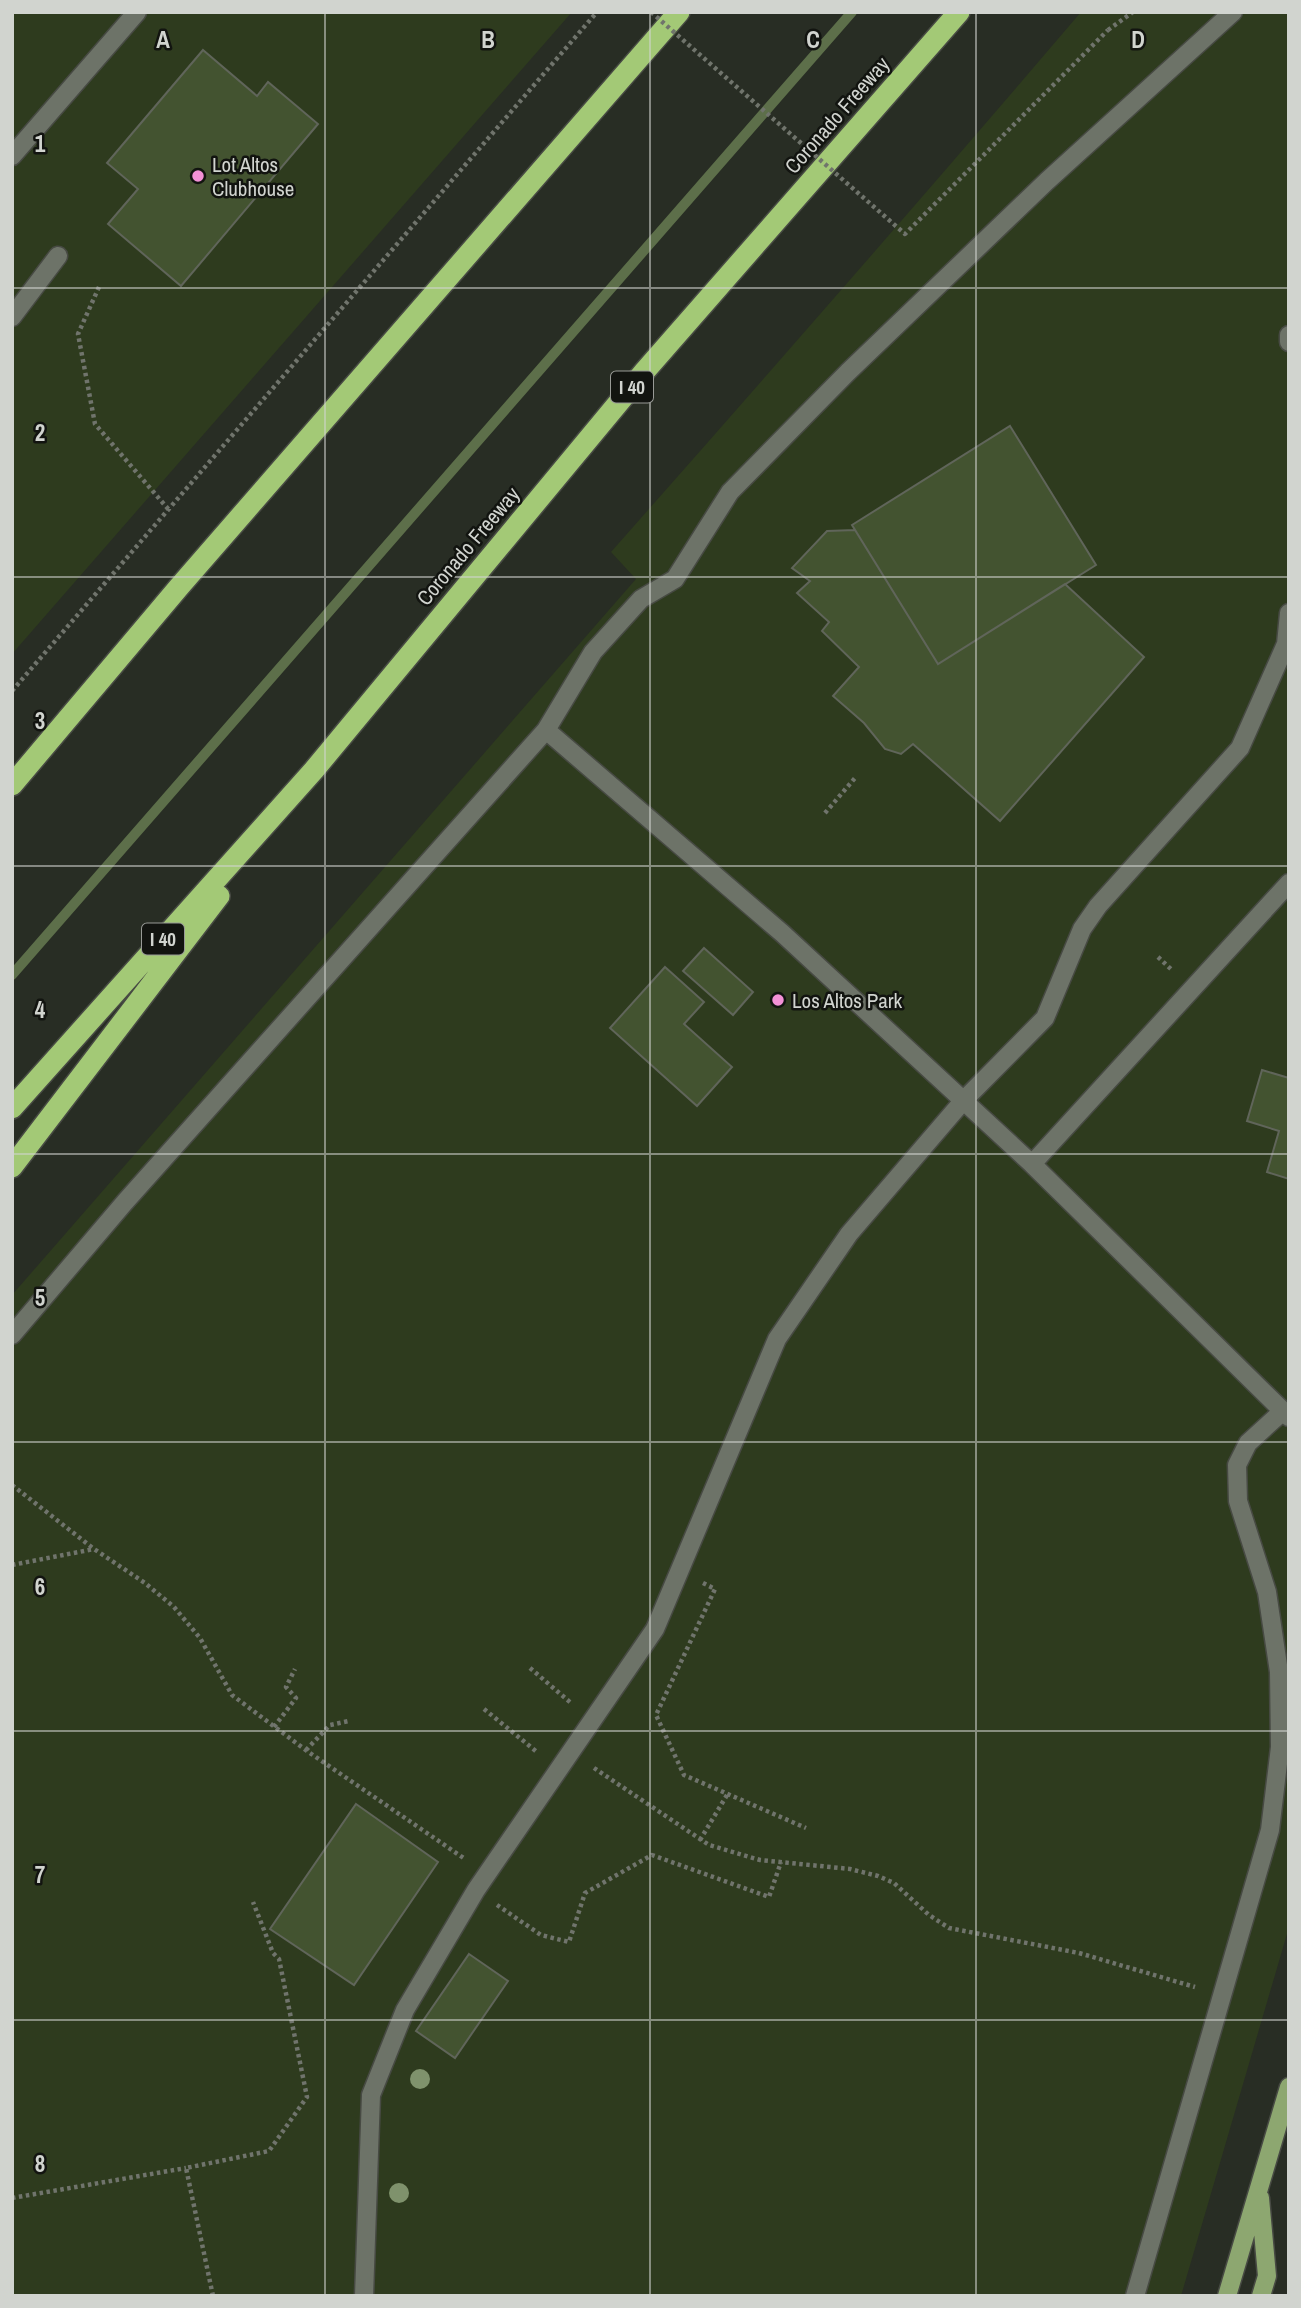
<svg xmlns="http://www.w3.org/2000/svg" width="1301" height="2308" font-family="'Archivo Narrow',sans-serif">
	<rect width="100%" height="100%" fill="#282d24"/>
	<!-- green -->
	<path fill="#2e3b1e" d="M12,12H572L12,654Z
		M1081,12H1289V1927L1181,2296H12V1295L636,579L611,552C769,373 926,194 1081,12Z"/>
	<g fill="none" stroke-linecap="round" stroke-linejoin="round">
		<!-- stream -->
		<path stroke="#5d6f4a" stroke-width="10" d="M12,975L852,12"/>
	</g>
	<!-- building -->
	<path fill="#435330" stroke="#60655a" stroke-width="2" d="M203,50L257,96L268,82L318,124L181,286L108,224L138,189L107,163Z
		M1010,426L1096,565L938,664L852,525Z
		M855,530L938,664L1065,584L1144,657L1000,821L913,744L901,754L885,749L864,723L833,696L859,667L822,631L829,622L797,593L810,581L792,568L827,531Z
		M704,948L753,992L733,1015L683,971Z
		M665,967L704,1002L684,1024L732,1067L697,1106L610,1028Z
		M1262,1070L1289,1078V1179L1267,1172L1279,1131L1247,1121Z
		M356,1804L438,1862L354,1985L270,1929Z
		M469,1954L508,1981L455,2058L416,2031Z"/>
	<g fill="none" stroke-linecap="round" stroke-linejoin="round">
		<!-- minor casing -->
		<g stroke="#474a43" stroke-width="21">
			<path id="minor" d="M1233,12L1047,181L848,372L730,492L675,579L641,599L593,652L546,730L782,933L1032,1164L1289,1417
				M12,156L137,12
				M12,317L58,256
				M1289,335V342
				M1032,1164L1289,883
				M12,1335L125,1202L546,730
				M364,2296L371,2095L405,2010L476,1890L655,1629L777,1339L849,1234L963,1101L1045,1018L1082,929L1098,906L1240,748L1286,644L1289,613
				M1135,2296L1270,1830L1280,1747L1279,1672L1267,1592L1238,1501L1237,1465L1248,1443L1283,1411"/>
		</g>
		<!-- major casing -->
		<g stroke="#474a43" stroke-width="21">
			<path id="major" d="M1260,2198L1267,2276L1261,2296
				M1227,2296L1289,2087"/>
		</g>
		<!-- highway casing -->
		<g stroke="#474a43" stroke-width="24">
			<path id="highway" d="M12,785L179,587L679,12
				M12,1108L314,770L644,372L959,12
				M12,1167L219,896"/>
		</g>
		<!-- path -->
		<path stroke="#70746c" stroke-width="4.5" stroke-dasharray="3.5 3.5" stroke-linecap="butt" d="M1108,30L1133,12
			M99,287L78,334L95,424L169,510
			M12,691L597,12
			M825,813L855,778
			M1158,957L1173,971
			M12,1485L94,1549L145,1583L174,1607L200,1638L232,1695L307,1751L465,1859
			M12,1565L94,1549
			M703,1583L715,1589L656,1715L684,1775L806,1828
			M530,1668L571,1703
			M484,1709L537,1752
			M274,1727L296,1698L286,1687L295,1669
			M306,1750L330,1725L349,1721
			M594,1768L709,1845L760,1860L850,1869L878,1876L894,1883L929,1915L949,1928L1079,1953L1195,1987
			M700,1840L727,1795
			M497,1905L541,1935L569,1942L585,1893L652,1855L769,1897L781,1862
			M12,2198L186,2168
			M213,2296L186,2168L269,2151L307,2097L279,1959L273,1953L253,1902"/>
		<!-- minor -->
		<use href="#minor" stroke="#6d7368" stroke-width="18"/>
		<!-- major -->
		<use href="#major" stroke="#8da770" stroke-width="18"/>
		<!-- highway -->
		<use href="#highway" stroke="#a3c976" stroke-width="21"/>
		<!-- path-bridge -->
		<path stroke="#70746c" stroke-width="4.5" stroke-dasharray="3.5 3.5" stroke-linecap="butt" d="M651,12L905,234L1108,30"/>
	</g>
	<!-- trees -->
	<g fill="#7f926c">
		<circle cx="420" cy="2079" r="10"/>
		<circle cx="399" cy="2193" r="10"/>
	</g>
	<!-- grid -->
	<path fill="none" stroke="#d1d4cf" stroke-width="2" stroke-opacity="0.55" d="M325,12V2296M650,12V2296M976,12V2296M12,288H1289M12,577H1289M12,866H1289M12,1154H1289M12,1442H1289M12,1731H1289M12,2020H1289"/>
	<!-- markers -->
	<g fill="#f391d6" stroke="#121410" stroke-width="2.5">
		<circle cx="198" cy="176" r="7"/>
		<circle cx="778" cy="1000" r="7"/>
	</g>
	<g text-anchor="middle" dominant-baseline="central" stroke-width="5" stroke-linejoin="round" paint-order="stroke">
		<!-- shield labels -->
		<g fill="#121410" stroke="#989a96" stroke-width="2">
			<rect x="611" y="371.5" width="42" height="31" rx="5"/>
			<rect x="142" y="923.5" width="42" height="31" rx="5"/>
		</g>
		<g font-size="19" font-weight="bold" fill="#d1d4cf">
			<text x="632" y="387">I 40</text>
			<text x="163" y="939">I 40</text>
		</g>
		<!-- street labels -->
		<g font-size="21" fill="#d1d4cf" stroke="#121410">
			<text transform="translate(837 115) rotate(-49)">Coronado Freeway</text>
			<text transform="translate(468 546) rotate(-50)">Coronado Freeway</text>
		</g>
		<!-- poi labels -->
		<g font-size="21" fill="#d1d4cf" stroke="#121410" text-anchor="start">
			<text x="212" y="164">Lot Altos<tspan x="212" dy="24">Clubhouse</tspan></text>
			<text x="792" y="1000">Los Altos Park</text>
		</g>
	</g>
	<g font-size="23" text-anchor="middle" font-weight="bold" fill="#d1d4cf" stroke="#121410" stroke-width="5" stroke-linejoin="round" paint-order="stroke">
		<text x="163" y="48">A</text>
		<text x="488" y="48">B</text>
		<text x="813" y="48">C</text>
		<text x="1138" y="48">D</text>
		<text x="40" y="152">1</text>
		<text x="40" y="441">2</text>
		<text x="40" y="729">3</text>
		<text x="40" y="1018">4</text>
		<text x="40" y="1306">5</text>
		<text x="40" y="1595">6</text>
		<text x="40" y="1883">7</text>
		<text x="40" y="2172">8</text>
	</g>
	<!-- border -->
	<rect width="1301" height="2308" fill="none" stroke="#d1d4cf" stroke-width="28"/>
</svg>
